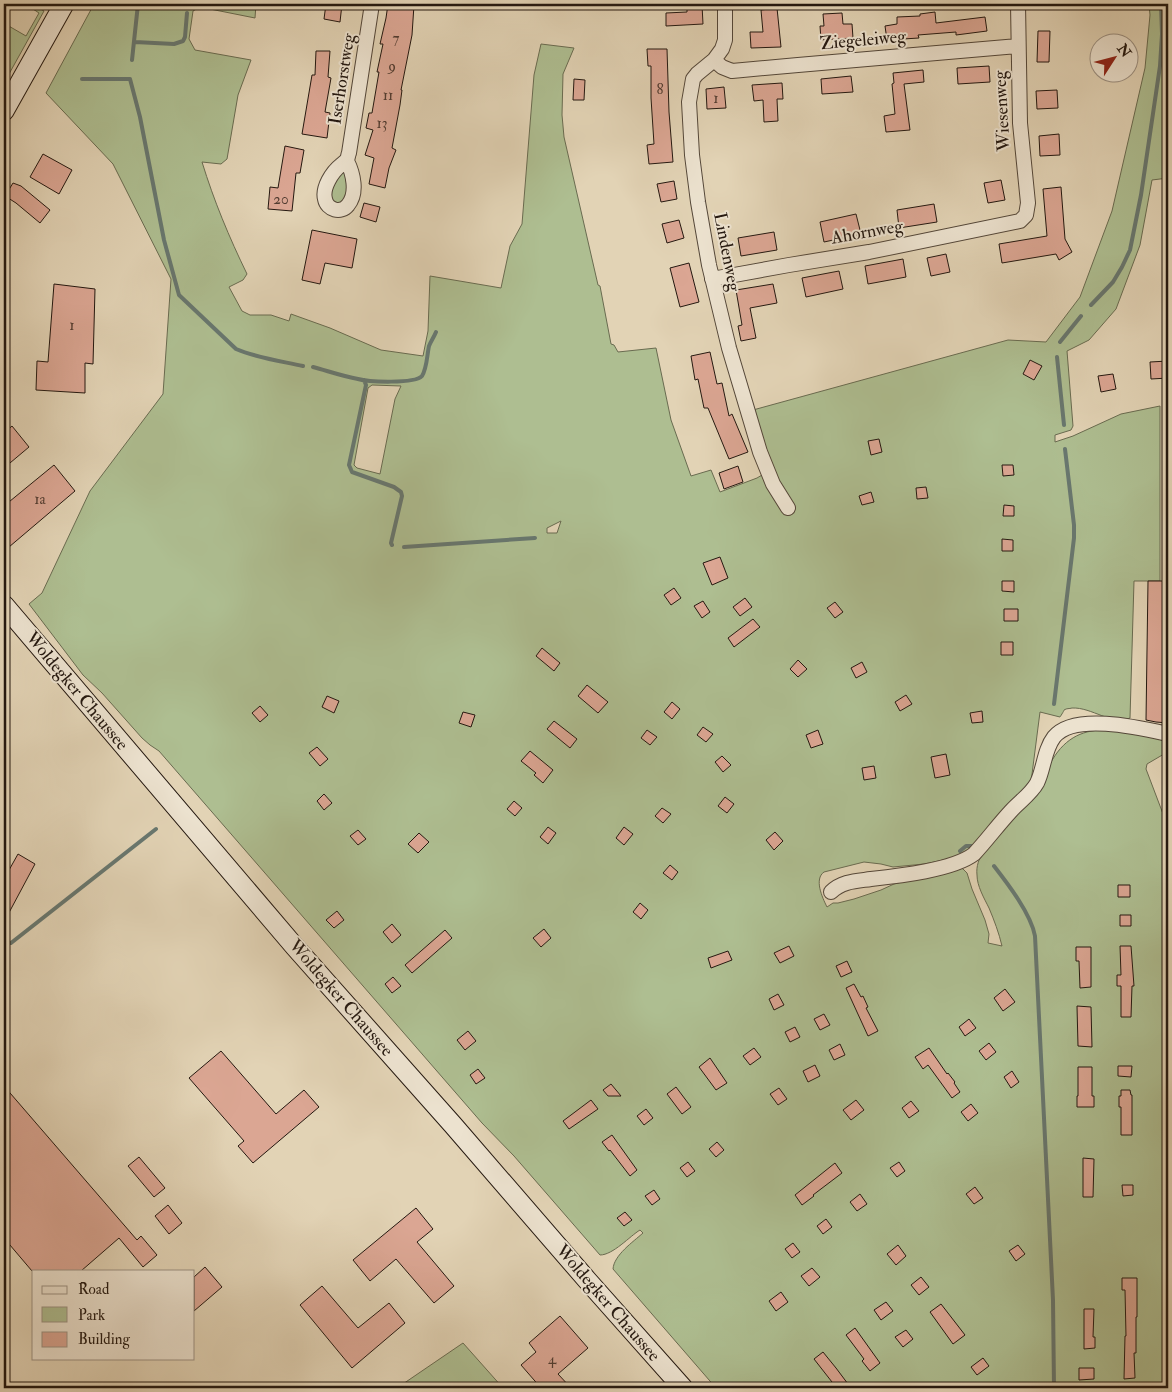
<svg xmlns="http://www.w3.org/2000/svg" width="1172" height="1392" font-family="'IM FELL Double Pica',serif">
	<rect width="100%" height="100%" fill="#e2d3b5"/>
	<filter id="stains"><feTurbulence type="fractalNoise" baseFrequency=".004" numOctaves="4"/><feColorMatrix values="0 0 0 0 .2 0 0 0 0 .09 0 0 0 0 .02 0 0 0 .5 -.17"/></filter>
	<radialGradient id="worn" r=".72"><stop offset=".6" stop-color="#630" stop-opacity="0"/><stop offset="1" stop-color="#630" stop-opacity=".3"/></radialGradient>
	<!-- green -->
	<path fill="#aebe91" stroke="#696b50" fill-rule="evenodd" d="M94,4H256L255,18L200,7L193,11L189,39L195,50L251,60L238,95L227,159L221,164L202,162C214,201 229,237 247,274L243,280L229,287L242,311L250,315H271L289,321L291,314L330,328L381,350L423,356L428,331L430,276L501,288L510,246L522,224L534,75L541,44L574,48L563,74L562,115L564,137L598,285L600,286L611,344L614,345L618,352L656,348L671,420L691,476L711,470L720,492L757,478L772,469L753,410L1008,340L1046,342L1080,297L1112,211L1145,68L1150,15L1149,4H1168V178L1152,180L1140,245L1116,309L1089,340L1067,351L1073,426L1071,430L1055,435V442L1073,436L1121,414L1160,406V581H1134L1130,718C1112,726 1092,707 1072,708C1069,709 1067,708 1064,710C1064,711 1060,717 1060,717L1040,712L1031,782L971,849L957,857L924,864L893,867L881,864L864,862L824,872C814,879 822,897 827,907L833,903H838L854,899L881,890L894,884L960,867L963,869L967,873L972,889L985,920L989,934L988,943L1002,946C999,933 994,920 989,908C984,898 977,886 977,875C976,866 979,859 983,852L1047,770C1073,713 1118,731 1168,739V754H1164L1147,764L1146,769L1168,827V1388H716L613,1269C614,1255 633,1242 643,1233L640,1230C630,1236 613,1255 600,1255L514,1156L482,1123L159,751L150,745L142,738L102,693L83,675L29,604L42,593L90,491L163,394L171,279L113,164L46,93ZM372,385L401,386L395,399L380,474L357,468L354,465L368,388ZM561,521L557,533H547V528Z
		M35,7H37L44,11L4,83V19L7,25L26,36L39,13L33,9Z
		M345,170L348,195L346,200L338,205L331,201V185Z
		M463,1343L503,1388H397Z"/>
	<g fill="none" stroke-linecap="round" stroke-linejoin="round">
		<!-- stream -->
		<path stroke="#68776f" stroke-width="4" d="M135,42L174,44L183,41L185,37L187,13
			M132,60L138,4
			M4,67L8,68L4,74
			M82,79H130L140,117L164,240L179,295L236,349C257,358 280,361 303,366
			M1091,305L1113,282L1122,267L1130,250L1141,195L1160,66L1162,34L1161,4
			M1060,342L1081,316
			M1057,357L1064,425
			M313,367C328,371 342,376 358,379C368,382 415,384 422,376C427,368 427,355 429,346C431,341 434,337 436,332
			M364,380L366,385L349,465L352,472L394,487L401,492L402,496L391,543L392,545
			M404,547L535,538
			M1054,704L1074,538V525L1065,449
			M960,851L966,846H972
			M994,866C1008,884 1031,914 1035,936L1053,1300L1054,1388
			M11,943L156,829"/>
	</g>
	<!-- building -->
	<path fill="#dba693" stroke="#241810" d="M326,4H342L340,22L324,19Z
		M388,4L414,5L412,35L401,90H402L400,105L392,148L396,150L389,168L385,188L369,184L374,158L365,155L373,130L366,128L369,113H372L379,72H377L383,44H380L386,18Z
		M687,5H702L703,24L666,26V13L687,12Z
		M777,8L781,47L751,48L750,32H763L761,10Z
		M935,12L936,23L985,17L987,31L956,35V32L918,35L919,38L887,40L885,26L897,24V17L920,16V14Z
		M842,13L843,24H852L853,38L821,40L820,26H824L823,14Z
		M1038,31H1050L1049,62H1037Z
		M647,49H667L669,112L673,162L649,164L647,145L654,144L651,98V66H648Z
		M316,51H330L328,77L331,78L325,112L330,113L327,138L302,134L312,75H315Z
		M989,66L990,82L958,84L957,68Z
		M923,70L924,82L904,84L910,130L886,132L884,116L895,114L892,84L894,83L893,73Z
		M851,76L853,92L822,94L821,79Z
		M574,79L585,80L584,100H573Z
		M782,83L783,99H777L778,121L764,122L763,100L754,101L752,85Z
		M724,87L726,108L707,109L706,89Z
		M1057,90L1058,108L1037,109L1036,91Z
		M1059,134L1060,155L1040,156L1039,136Z
		M285,146L304,150L300,173H296L292,211L268,209L270,187L278,188Z
		M43,154L72,170L59,194L30,177Z
		M1001,180L1005,200L988,203L984,183Z
		M674,181L677,199L661,202L657,184Z
		M13,183L21,186L50,210L40,223L16,203L5,196Z
		M1061,187L1065,239L1072,252L1059,260L1056,254L1002,263L999,244L1047,236L1043,189Z
		M364,203L380,207L376,222L360,217Z
		M934,204L937,222L899,228L897,210Z
		M856,214L861,234L824,242L820,222Z
		M679,220L684,238L667,243L662,224Z
		M312,230L357,239L352,268L325,263L320,284L302,280Z
		M774,232L777,250L741,256L738,238Z
		M946,254L950,272L931,276L927,258Z
		M903,259L906,277L868,284L865,266Z
		M689,263L699,302L680,307L670,268Z
		M839,271L843,289L806,297L802,278Z
		M54,284L95,289L93,364L85,363V393L36,390L37,361L48,362Z
		M773,284L777,303L750,308L756,338L741,341L738,326L742,325L736,290Z
		M710,352L717,384L722,383L729,416L732,414L748,452L729,459L708,408H704L698,379L695,380L691,356Z
		M1030,360L1042,366L1034,380L1023,374Z
		M1168,361V378L1151,379L1150,362Z
		M1113,374L1116,389L1101,392L1098,376Z
		M12,426L29,447L4,468V433Z
		M879,439L882,452L871,455L868,441Z
		M54,465L75,491L9,547L4,541V506Z
		M1002,465H1013L1014,475L1003,476Z
		M738,466L743,482L724,489L719,473Z
		M926,487L928,498L917,499L916,488Z
		M871,492L874,502L862,505L859,496Z
		M1004,505L1014,506V516H1003Z
		M1002,539L1013,540V551H1002Z
		M720,557L728,578L712,585L703,563Z
		M1002,581H1014V592L1002,591Z
		M1148,581H1168V723L1156,722L1146,720Z
		M674,588L681,598L671,605L664,595Z
		M745,598L752,607L740,616L733,607Z
		M703,601L710,612L702,618L694,606Z
		M835,602L843,612L835,618L827,608Z
		M1004,609H1018V621H1004Z
		M753,619L760,627L734,647L728,638Z
		M1001,642H1013V655H1001Z
		M542,648L560,663L554,671L536,656Z
		M798,660L807,669L798,677L790,669Z
		M862,662L867,672L856,678L851,668Z
		M587,685L608,702L598,713L578,696Z
		M906,695L912,704L900,711L895,702Z
		M327,696L339,701L334,713L322,707Z
		M672,702L680,709L672,719L664,712Z
		M260,706L268,715L260,722L252,713Z
		M982,711L983,722L972,723L970,713Z
		M463,712L475,715L471,727L459,723Z
		M554,721L577,739L570,748L547,729Z
		M703,727L713,734L706,742L697,735Z
		M647,730L657,737L650,745L641,738Z
		M818,730L823,744L811,748L806,735Z
		M317,747L328,759L320,766L309,753Z
		M530,751L553,770L543,783L534,775L536,773L521,761Z
		M946,754L950,775L935,778L931,757Z
		M722,756L731,765L723,772L715,762Z
		M874,766L876,778L864,780L862,768Z
		M324,794L332,803L324,810L317,801Z
		M725,797L734,804L727,813L718,806Z
		M514,801L522,808L515,816L507,809Z
		M662,808L671,814L663,823L655,816Z
		M548,827L556,833L548,844L540,837Z
		M624,827L633,834L624,845L616,838Z
		M358,830L366,839L358,845L350,836Z
		M775,832L783,841L774,850L766,840Z
		M419,833L429,842L418,853L408,844Z
		M18,854L35,864L4,922V879Z
		M670,865L678,872L672,880L663,873Z
		M1118,885H1130V897H1118Z
		M640,903L648,910L641,919L633,912Z
		M337,911L344,920L334,928L326,920Z
		M1120,915H1131V926H1120Z
		M392,924L401,935L392,943L383,932Z
		M544,929L551,938L541,947L533,938Z
		M445,930L452,938L412,973L405,965Z
		M789,946L794,956L780,963L774,953Z
		M1120,946H1131L1134,986H1132L1131,1017H1121V986H1117V975H1121Z
		M1076,947H1091V987L1080,988L1079,961H1076Z
		M728,951L732,960L711,968L708,958Z
		M847,961L852,972L841,977L836,966Z
		M393,977L401,986L392,993L385,984Z
		M854,984L861,997L863,996L868,1007L866,1008L878,1031L868,1036L846,988Z
		M1005,989L1015,1002L1003,1011L994,998Z
		M778,994L784,1005L774,1010L769,999Z
		M1077,1006L1091,1007L1092,1047L1078,1046Z
		M824,1014L830,1025L820,1030L814,1019Z
		M969,1019L976,1028L965,1036L959,1027Z
		M795,1027L800,1037L790,1042L785,1032Z
		M468,1031L476,1041L465,1050L457,1040Z
		M989,1043L996,1052L986,1060L979,1051Z
		M840,1044L845,1055L834,1060L829,1050Z
		M754,1048L761,1057L750,1065L743,1056Z
		M929,1048L947,1074L948,1073L955,1082L954,1083L960,1092L952,1098L928,1065L923,1069L915,1057Z
		M221,1051L276,1114L304,1090L319,1107L253,1163L238,1146L244,1141L189,1078Z
		M710,1058L727,1083L716,1090L699,1067Z
		M815,1065L820,1076L808,1082L803,1071Z
		M1118,1066H1132L1131,1077L1118,1076Z
		M1078,1067H1092V1096H1094V1107H1077V1096H1078Z
		M478,1069L485,1078L476,1084L470,1075Z
		M1012,1071L1019,1082L1011,1088L1004,1077Z
		M611,1084L621,1096H608L603,1090Z
		M4,1086L137,1240L141,1236L157,1255L143,1267L119,1238L81,1271H32L4,1238Z
		M676,1087L691,1107L682,1114L667,1094Z
		M779,1088L787,1099L778,1105L770,1094Z
		M1121,1090H1130L1131,1095H1132V1135H1121V1107H1119V1096H1121Z
		M591,1100L598,1109L569,1129L563,1121Z
		M856,1100L864,1110L851,1120L843,1110Z
		M911,1101L919,1111L909,1118L902,1108Z
		M971,1104L978,1113L968,1121L961,1112Z
		M646,1109L653,1118L644,1125L637,1116Z
		M612,1135L637,1170L630,1176L610,1150L609,1151L602,1142Z
		M717,1142L724,1150L716,1157L709,1149Z
		M139,1157L165,1188L154,1197L128,1166Z
		M1083,1158L1094,1159L1093,1197H1083Z
		M688,1162L695,1171L687,1177L680,1168Z
		M899,1162L905,1171L897,1177L890,1168Z
		M835,1163L842,1173L813,1195L814,1196L802,1205L795,1195Z
		M1122,1185H1133V1195L1123,1196Z
		M975,1187L983,1198L974,1204L966,1194Z
		M654,1190L660,1199L652,1205L645,1196Z
		M860,1194L867,1204L857,1211L850,1202Z
		M168,1205L182,1223L169,1234L155,1216Z
		M416,1208L433,1229L417,1242L454,1286L434,1303L396,1259L370,1281L353,1260Z
		M625,1212L632,1220L624,1226L617,1218Z
		M826,1219L832,1227L823,1234L817,1226Z
		M793,1243L800,1252L792,1258L785,1249Z
		M898,1245L906,1256L896,1265L887,1254Z
		M1018,1245L1025,1254L1016,1261L1009,1251Z
		M205,1267L222,1287L194,1311V1277Z
		M812,1268L820,1277L809,1286L801,1276Z
		M921,1277L929,1287L919,1295L911,1285Z
		M1122,1278H1137V1317H1136V1353H1134L1135,1378L1124,1379L1125,1336H1126L1125,1290H1122Z
		M322,1286L358,1328L389,1303L405,1323L352,1368L300,1305Z
		M781,1292L788,1302L776,1311L769,1301Z
		M886,1302L893,1311L881,1320L874,1310Z
		M941,1304L965,1335L953,1344L930,1312Z
		M1084,1309H1094L1093,1337H1095V1348L1084,1349Z
		M560,1316L588,1348L558,1374L571,1388H541L521,1365L536,1352L529,1343Z
		M855,1328L880,1363L870,1371L862,1361L864,1359L846,1335Z
		M906,1330L913,1339L903,1347L895,1337Z
		M823,1352L836,1368L851,1388H823L832,1382L814,1359Z
		M983,1358L989,1366L977,1375L971,1367Z
		M1079,1368H1094V1379L1079,1380Z"/>
	<g fill="none" stroke-linecap="round" stroke-linejoin="round">
		<!-- minor casing -->
		<g stroke="#544739" stroke-width="16">
			<path id="minor" d="M725,4V40L722,49L714,60L697,74L693,79L689,102L692,155L698,202L709,265L729,348L760,452L773,484L788,508
				M714,60L722,67L732,71L798,65L1018,46
				M347,161C353,173 358,193 348,205C341,214 327,210 325,199C322,188 332,172 341,165C342,164 346,161 347,160C348,158 348,155 349,153L372,4
				M712,279L789,265L869,252L1020,221L1026,215L1028,203L1020,123L1018,4
				M831,892C842,881 857,881 871,879C899,876 953,870 974,854C987,840 998,825 1011,811C1019,802 1031,794 1037,783C1044,769 1044,750 1054,737C1074,712 1141,728 1168,734"/>
		</g>
		<!-- secondary casing -->
		<g stroke="#241810" stroke-width="21">
			<path id="secondary" d="M4,111L64,4
				M4,605L295,947L453,1125L587,1280L683,1388"/>
		</g>
		<!-- minor -->
		<use href="#minor" stroke="#ece2cf" stroke-width="14"/>
		<!-- secondary -->
		<use href="#secondary" stroke="#ece2cf" stroke-width="19"/>
	</g>
	<g text-anchor="middle" dominant-baseline="central" stroke-width="4" stroke-linejoin="round" paint-order="stroke">
		<!-- number labels -->
		<g font-size="15" fill="#523c31">
			<text x="396" y="38">7</text>
			<text x="392" y="66">9</text>
			<text x="660" y="89">8</text>
			<text x="388" y="95">11</text>
			<text x="716" y="98">1</text>
			<text x="382" y="123">13</text>
			<text x="281" y="199">20</text>
			<text x="72" y="325">1</text>
			<text x="40" y="499">1a</text>
			<text x="552" y="1359">4</text>
		</g>
		<!-- street labels -->
		<g font-size="18" fill="#241810" stroke="#ece2cf">
			<text transform="translate(863 40) rotate(-5)">Ziegeleiweg</text>
			<text transform="translate(342 79) rotate(-81)">Iserhorstweg</text>
			<text transform="translate(1002 111) rotate(-93)">Wiesenweg</text>
			<text transform="translate(867 232) rotate(-10)">Ahornweg</text>
			<text transform="translate(727 252) rotate(79)">Lindenweg</text>
			<text transform="translate(77 691) rotate(50)">Woldegker Chaussee</text>
			<text transform="translate(341 998) rotate(49)">Woldegker Chaussee</text>
			<text transform="translate(608 1303) rotate(49)">Woldegker Chaussee</text>
		</g>
	</g>
	<!-- margin -->
	<rect width="1172" height="1392" fill="none" stroke="#e2d3b5" stroke-width="20"/>
	<rect x="5" y="5" width="1162" height="1382" fill="none" stroke="#241810" stroke-width="2.5"/>
	<rect x="10" y="10" width="1152" height="1372" fill="none" stroke="#241810"/>
	<!-- legend -->
	<rect x="32" y="1270" width="162" height="90" fill="#ece2cf" stroke="#9c9183"/>
	<rect x="42" y="1286" width="25" height="8" fill="#ece2cf" stroke="#9c9183"/>
	<text x="78" y="1294" font-size="15" fill="#241810">Road</text>
	<rect x="42" y="1307" width="25" height="15" fill="#aebe91" stroke="#9c9183"/>
	<text x="78" y="1320" font-size="15" fill="#241810">Park</text>
	<rect x="42" y="1332" width="25" height="15" fill="#dba693" stroke="#9c9183"/>
	<text x="78" y="1344" font-size="15" fill="#241810">Building</text>
	<!-- north arrow -->
	<g transform="translate(1114 58) rotate(54)"><circle r="24" fill="#ece2cf" stroke="#9c9183"/>
	<path d="M0-4L9 19L0 12L-9 19Z" fill="#8f2418"/>
	<text y="-8" font-size="14" font-weight="bold" text-anchor="middle" fill="#241810">N</text>
	</g>
	<rect width="100%" height="100%" filter="url(#stains)"/>
	<rect width="100%" height="100%" fill="url(#worn)"/>
</svg>
